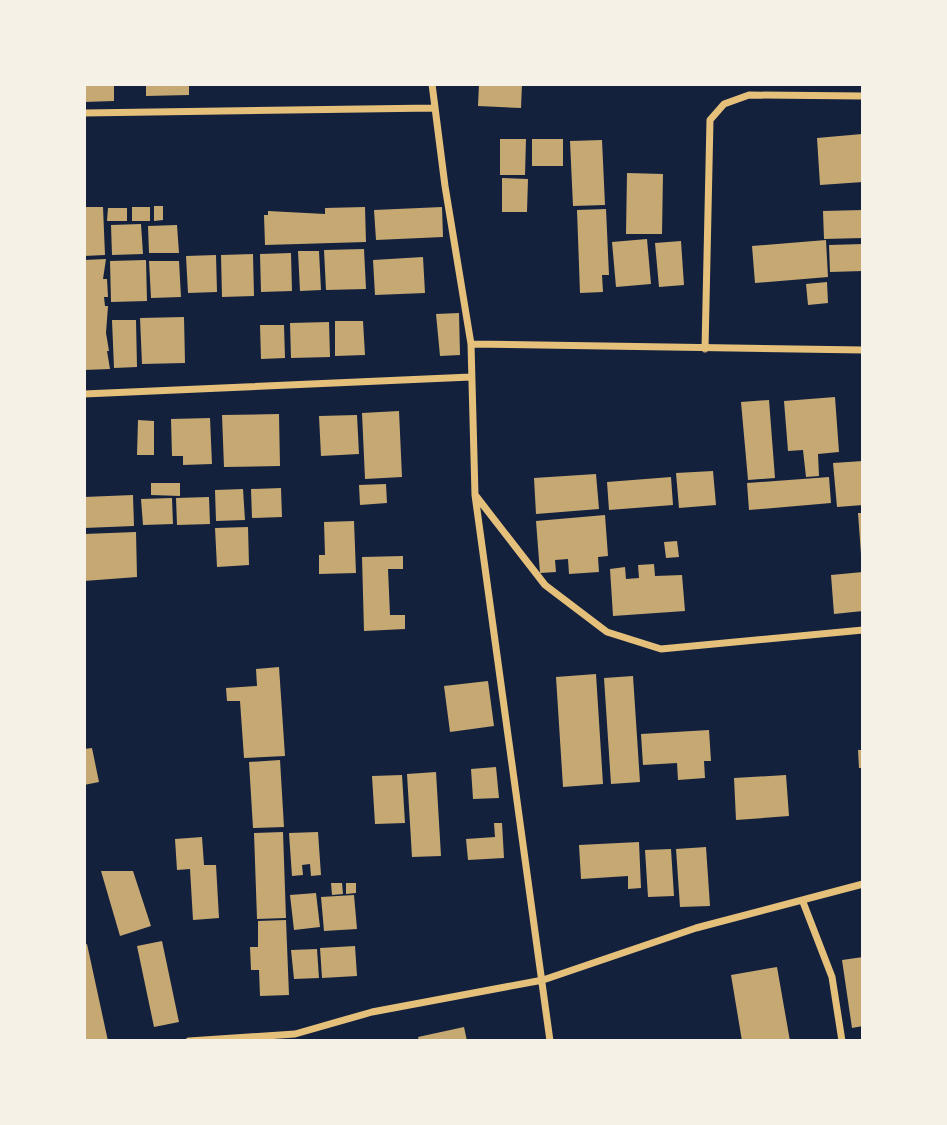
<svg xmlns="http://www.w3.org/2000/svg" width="947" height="1125" font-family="'Asap Condensed',sans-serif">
	<rect width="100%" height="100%" fill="#14213d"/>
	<!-- building -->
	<path fill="#c6a872" d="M84,84H114V101L84,102Z
		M146,84H189V95L146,96Z
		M479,84H522L521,108L478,106Z
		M862,134L863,182L820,185L817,138Z
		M500,139H526L525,175H500Z
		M532,139H563V166H532Z
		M602,140L605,205L573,206L570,141Z
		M627,173L663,174L662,234H626Z
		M502,178L528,179L527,212H502Z
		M154,206H163V220L154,221Z
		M84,207H103L105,255L84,256Z
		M132,207H150V221H132Z
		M365,207L366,242L265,245L264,215H268V211L325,214V208Z
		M442,207L443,237L376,240L374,210Z
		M108,208H127V221H107Z
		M606,209L609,275H602L603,292L580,293L577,210Z
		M863,210V238L824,239L823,211Z
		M141,224L143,254L112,255L111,225Z
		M177,225L179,253H149L148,226Z
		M647,239L651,284L616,287L612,242Z
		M826,240L828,277L755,283L752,246Z
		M681,241L684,285L659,287L655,243Z
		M863,244V271L830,272L829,245Z
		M364,249L366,289L326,290L324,250Z
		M298,251H319L321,290L300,291Z
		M291,253L292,291L261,292L260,254Z
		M253,254L254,296L222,297L221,255Z
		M216,255L217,292L188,293L186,256Z
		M423,257L425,293L375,295L373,260Z
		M106,259L103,279H107L108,297H104L105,306H108L106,333L109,351H107L110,369L84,370V260Z
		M146,260L147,301L111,302L110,261Z
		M149,261H179L181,297L151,298Z
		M827,282L828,303L808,305L806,284Z
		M459,313L460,355L440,356L436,314Z
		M184,317L185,363L142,364L140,318Z
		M112,320H136L137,367L114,368Z
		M335,321H363L365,355L335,356Z
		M329,322L330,357L291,358L290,323Z
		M260,325H284L285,358L261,359Z
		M835,397L839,452L818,454L819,476L806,477L803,450L788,451L784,401Z
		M769,400L775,478L748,480L741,402Z
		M399,411L402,477L365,479L362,413Z
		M279,414L280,466L224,467L222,415Z
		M357,415L359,454L321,456L319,416Z
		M210,418L212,464L183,465V456H172L171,419Z
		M138,420L154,421V455H137Z
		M863,461V505L837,507L833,463Z
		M713,471L716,505L679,508L676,473Z
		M596,474L599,509L536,514L534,478Z
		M671,477L673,505L609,510L607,482Z
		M829,477L831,503L749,510L747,483Z
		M151,483H180V496L151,495Z
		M386,484L387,503L360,505L359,485Z
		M281,488L282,517L252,518L251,489Z
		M243,489L245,520L216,521L215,490Z
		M133,495L134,526L84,528V497Z
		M209,497L210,524L177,525L176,498Z
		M172,498L173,524L143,525L141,499Z
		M858,513H863V553L861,554Z
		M605,515L608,556L598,557L599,572L569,574L568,559L555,560L556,572L540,573L536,521Z
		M354,521L356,573L319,574V555H325L324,522Z
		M248,527L249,565L217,567L215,528Z
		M136,532L137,577L84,581V534Z
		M677,541L679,557L666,558L664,542Z
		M403,556V569H388L390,615H405V629L364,631L362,557Z
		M654,564L655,576L682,575L685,611L613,616L610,569L625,567L626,579L639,578L638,565Z
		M863,572V611L834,614L831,575Z
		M279,667L285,756L244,758L240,701H227L226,688L257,686L256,669Z
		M596,674L603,784L563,787L556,677Z
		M633,676L640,782L611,784L604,678Z
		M488,681L494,726L450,732L444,686Z
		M709,730L711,761H704L705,778L678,780L677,763L643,765L641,734Z
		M92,748L99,782L84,785V749Z
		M858,750H863V768H859Z
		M280,760L284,827L253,828L249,762Z
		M496,767L499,798L473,799L471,769Z
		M436,772L441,856L412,857L407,774Z
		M402,775L405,823L375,824L372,776Z
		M786,775L789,816L736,820L734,778Z
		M494,823H502L504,858L468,860L466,839L495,837Z
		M283,832L286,918L257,919L254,833Z
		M318,832L321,875L311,876L310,864L302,865L303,875L292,876L289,833Z
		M202,837L204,865H216L219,918L193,920L190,869L177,870L175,839Z
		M639,842L641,888L628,889V876L581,879L579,845Z
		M706,847L710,906L680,907L676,849Z
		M671,849L674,896L648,897L645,850Z
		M101,871H133L151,926L120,936Z
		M331,883H342L343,894L332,895Z
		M346,883H356V893L346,894Z
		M316,893L320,927L294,930L290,895Z
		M354,895L357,929L324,931L321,897Z
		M286,920L289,995L260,996L259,970H251L250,947H258V921Z
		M162,941L179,1022L154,1027L137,946Z
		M87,944L108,1041H84V945Z
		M355,946L357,976L322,978L320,948Z
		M317,949L319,978L294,979L291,950Z
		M863,957V1026L852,1028L842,960Z
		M777,967L790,1041H742L731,975Z
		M464,1027L467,1041H419L418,1037Z"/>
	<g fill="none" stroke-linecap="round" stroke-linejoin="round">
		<!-- minor -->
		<path stroke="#e5c07b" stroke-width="7" d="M432,84L445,186L471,344L475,495L550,1041
			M84,113L434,108
			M471,344L863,350
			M705,349L710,120L724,104L749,95L863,96
			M84,394L471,377
			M476,496L545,585L607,632L661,649L863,630
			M803,902L832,977L842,1041
			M189,1041L295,1034L372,1012L543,980L696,928L863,884"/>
	</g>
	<!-- border -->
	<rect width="947" height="1125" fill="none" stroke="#f6f1e7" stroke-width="172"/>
</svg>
